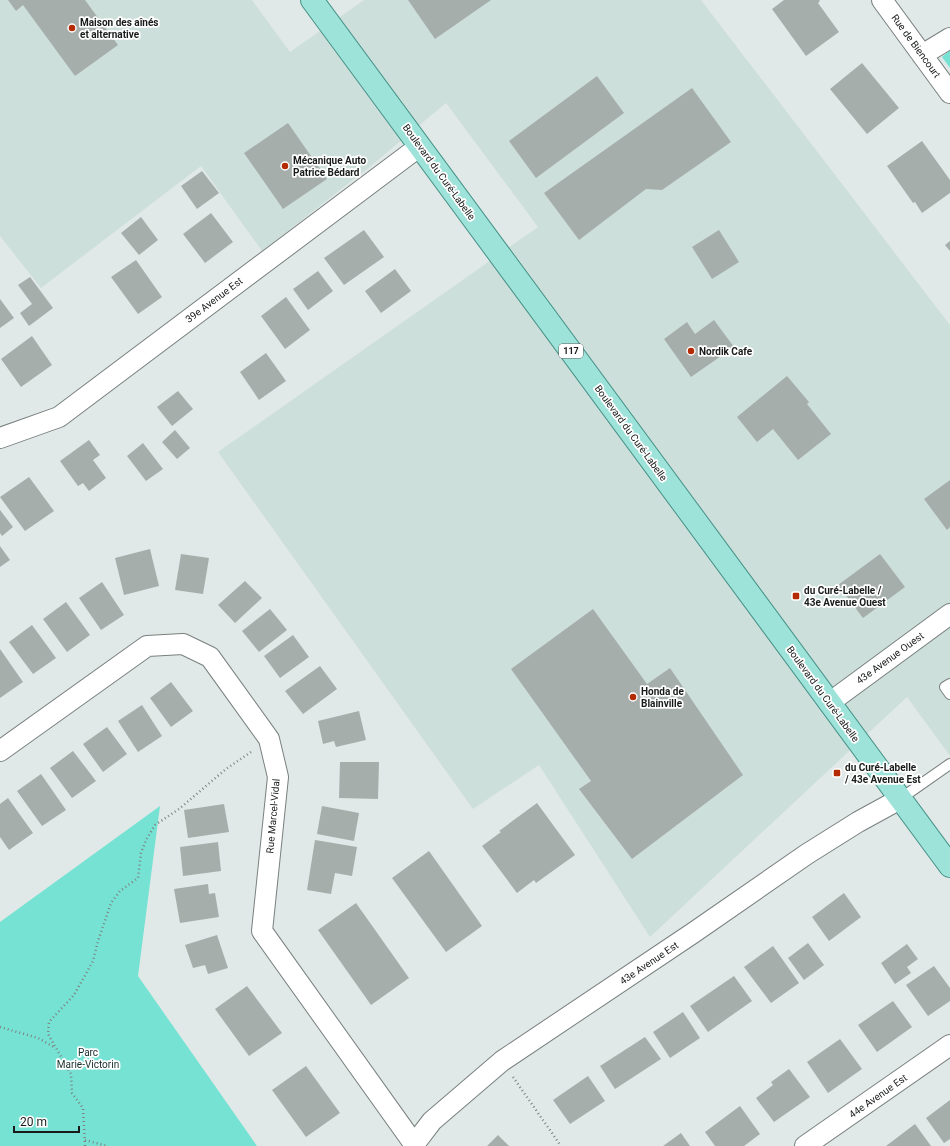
<svg xmlns="http://www.w3.org/2000/svg" width="950" height="1146" font-family="Roboto,sans-serif">
	<rect width="100%" height="100%" fill="#e0e9e7"/>
	<!-- built -->
	<path fill="#cddfdb" d="M0,0H252L290,52L364,0H701L950,325V756L907,697L650,937L539,765L473,809L218,452L538,227L446,103L372,165L262,251L201,166L41,288L0,236Z"/>
	<!-- green -->
	<path fill="#75e2d3" d="M950,50V68L942,57Z
		M160,806L138,976L257,1146H0V922Z"/>
	<!-- building -->
	<path fill="#a6aeac" d="M8,0H85L118,45L75,76L23,5L16,11Z
		M408,0H491L435,39Z
		M784,0H819L820,1L818,3L839,32L806,56L772,9Z
		M862,63L899,108L867,134L830,89Z
		M597,76L624,113L536,178L509,141Z
		M692,88L731,142L662,190L646,189L579,240L544,193Z
		M288,123L327,179L283,209L244,153Z
		M922,141L950,180V193L922,213L915,202L913,203L887,166Z
		M202,171L219,193L197,209L181,186Z
		M211,213L233,242L205,263L183,234Z
		M141,217L158,240L139,255L121,233Z
		M364,230L384,257L344,285L324,258Z
		M719,230L739,262L712,279L692,247Z
		M950,241V251L945,245Z
		M136,260L162,297L138,314L111,277Z
		M395,269L411,291L381,313L365,291Z
		M318,271L333,291L308,310L293,289Z
		M30,277L53,308L29,326L20,313L32,304L18,285Z
		M286,297L310,330L285,349L261,316Z
		M0,299L14,318L0,328Z
		M714,320L734,347L691,377L664,339L687,322L695,334Z
		M32,336L52,365L21,387L1,359Z
		M266,353L286,381L259,400L240,372Z
		M787,376L809,402L807,404L831,434L798,460L773,429L757,442L737,417Z
		M178,391L193,409L172,426L157,407Z
		M175,430L190,448L177,459L162,442Z
		M89,440L100,455L93,460L106,478L89,491L83,483L78,486L60,461Z
		M143,443L163,469L146,481L127,456Z
		M29,477L54,511L25,531L0,497Z
		M950,480V527L947,530L924,499Z
		M0,510L13,527L2,536L0,533Z
		M0,546L10,560L0,567Z
		M150,549L159,586L124,595L115,558Z
		M181,554L209,558L203,594L175,590Z
		M880,554L905,587L863,618L838,585Z
		M245,581L262,598L235,623L218,605Z
		M102,582L124,615L101,630L79,598Z
		M66,602L90,635L67,652L43,619Z
		M270,609L287,630L259,652L242,631Z
		M593,609L647,684L670,668L743,775L632,859L579,789L591,781L511,669Z
		M32,625L56,658L33,674L9,642Z
		M293,635L309,657L280,678L264,656Z
		M0,649L23,682L0,698Z
		M320,666L337,689L303,714L285,691Z
		M171,682L193,711L171,727L150,698Z
		M142,705L162,736L138,752L118,721Z
		M359,711L366,740L336,747L334,741L323,744L318,721Z
		M107,727L127,754L103,772L83,744Z
		M73,751L96,781L72,798L50,768Z
		M340,762H379L378,799L339,798Z
		M41,774L66,810L42,826L17,791Z
		M8,798L33,833L9,850L0,837V804Z
		M537,803L575,855L536,883L534,880L517,893L482,846L501,832L499,831Z
		M224,804L229,832L188,838L184,810Z
		M322,806L359,813L354,841L317,834Z
		M315,840L357,847L352,876L335,873L331,894L307,890Z
		M218,842L221,871L183,876L180,847Z
		M429,851L482,926L446,952L392,878Z
		M208,884L209,894L215,893L219,917L180,923L174,889Z
		M844,893L861,917L829,941L812,917Z
		M356,903L409,978L371,1005L318,930Z
		M217,935L228,968L208,974L205,965L193,968L185,945Z
		M808,943L824,965L804,980L788,958Z
		M907,944L918,959L907,967L911,973L895,984L881,963Z
		M773,946L799,983L771,1003L744,967Z
		M934,966L950,988V1001L928,1016L906,985Z
		M734,976L752,1001L708,1032L690,1006Z
		M247,986L282,1033L249,1056L215,1009Z
		M893,1001L912,1027L877,1052L858,1025Z
		M683,1012L700,1038L670,1058L653,1032Z
		M645,1037L661,1059L615,1089L600,1066Z
		M840,1039L862,1069L828,1093L807,1062Z
		M306,1066L340,1113L306,1137L272,1090Z
		M789,1069L810,1097L774,1122L756,1098L773,1085L771,1082Z
		M588,1076L605,1101L570,1124L553,1100Z
		M950,1100V1139L944,1143L926,1118Z
		M740,1106L760,1134L744,1146H715L705,1132Z
		M915,1124L931,1146H886Z
		M681,1133L690,1146H663Z
		M498,1135L509,1146H487Z"/>
	<g fill="none" stroke-linecap="round" stroke-linejoin="round">
		<!-- lane casing -->
		<g stroke="#79817f" stroke-width="12">
			<path id="lane" d="M950,684L945,687L950,694
				M900,799L950,764"/>
		</g>
		<!-- street casing -->
		<g stroke="#79817f" stroke-width="22">
			<path id="street" d="M882,0L950,93
				M922,55L950,38
				M0,438L59,417L420,146
				M829,703L950,614
				M0,751L147,646L183,644L210,657L269,739L278,777L262,931L414,1144
				M413,1146L432,1121L502,1061L693,933L807,854L858,822L900,799
				M805,1146L950,1045"/>
		</g>
		<!-- primary casing -->
		<g stroke="#459187" stroke-width="24">
			<path id="primary" d="M312,0L950,866"/>
		</g>
		<!-- path -->
		<path stroke="#7d8381" stroke-width="2.5" stroke-dasharray="1 3" stroke-linecap="butt" d="M0,1027L38,1038L54,1047
			M513,1077L561,1146
			M85,1140L107,1146
			M85,1146L83,1108L72,1093L71,1074L48,1034L49,1022L74,995L93,961L98,941L111,903L120,891L138,878L141,853L146,840L155,825L179,809L226,769L251,752"/>
		<!-- lane -->
		<use href="#lane" stroke="#fff" stroke-width="10"/>
		<!-- street -->
		<use href="#street" stroke="#fff" stroke-width="20"/>
		<!-- primary -->
		<use href="#primary" stroke="#9ee3da" stroke-width="22"/>
	</g>
	<!-- markers -->
	<g fill="#b42a02" stroke="#fff" stroke-width="1.5">
		<circle cx="72" cy="28" r="4"/>
		<circle cx="285" cy="166" r="4"/>
		<circle cx="691" cy="351" r="4"/>
		<rect x="792" y="592" width="8" height="8" rx="2"/>
		<circle cx="633" cy="697" r="4"/>
		<rect x="833" y="769" width="8" height="8" rx="2"/>
	</g>
	<g text-anchor="middle" dominant-baseline="central" stroke-width="3.5" stroke-linejoin="round" paint-order="stroke">
		<!-- shield labels -->
		<rect fill="#fff" stroke="#5d5f5f" stroke-width="1" x="559" y="344" width="24" height="14" rx="3"/>
		<g font-size="9" font-weight="bold" fill="#181b1a">
			<text x="571" y="351">117</text>
		</g>
		<!-- poi labels -->
		<g font-size="10" font-weight="bold" fill="#181b1a" stroke="#fff" text-anchor="start">
			<text x="80" y="22">Maison des aînés<tspan x="80" dy="12">et alternative</tspan></text>
			<text x="293" y="160">Mécanique Auto<tspan x="293" dy="12">Patrice Bédard</tspan></text>
			<text x="699" y="351">Nordik Cafe</text>
			<text x="804" y="590">du Curé-Labelle /<tspan x="804" dy="12">43e Avenue Ouest</tspan></text>
			<text x="641" y="691">Honda de<tspan x="641" dy="12">Blainville</tspan></text>
			<text x="845" y="767">du Curé-Labelle<tspan x="845" dy="12">/ 43e Avenue Est</tspan></text>
		</g>
		<!-- street labels -->
		<g font-size="10" fill="#181b1a" stroke="#fff">
			<text transform="translate(916 46) rotate(54)">Rue de Biencourt</text>
			<text transform="translate(439 172) rotate(54)">Boulevard du Curé-Labelle</text>
			<text transform="translate(214 300) rotate(-37)">39e Avenue Est</text>
			<text transform="translate(631 433) rotate(54)">Boulevard du Curé-Labelle</text>
			<text transform="translate(890 658) rotate(-36)">43e Avenue Ouest</text>
			<text transform="translate(823 694) rotate(54)">Boulevard du Curé-Labelle</text>
			<text transform="translate(273 816) rotate(-85)">Rue Marcel-Vidal</text>
			<text transform="translate(649 963) rotate(-34)">43e Avenue Est</text>
			<text transform="translate(878 1096) rotate(-35)">44e Avenue Est</text>
		</g>
		<!-- park labels -->
		<g font-size="10" fill="#162e2b" stroke="#fff">
			<text x="88" y="1052">Parc<tspan x="88" dy="12">Marie-Victorin</tspan></text>
		</g>
	</g>
	<!-- scale -->
	<path d="M14 1126v6h65v-6" fill="none" stroke="#181b1a" stroke-width="2"/>
	<text x="20" y="1126" font-size="12" fill="#181b1a" stroke="#ffffff" stroke-width="3" paint-order="stroke">20 m</text>
</svg>
